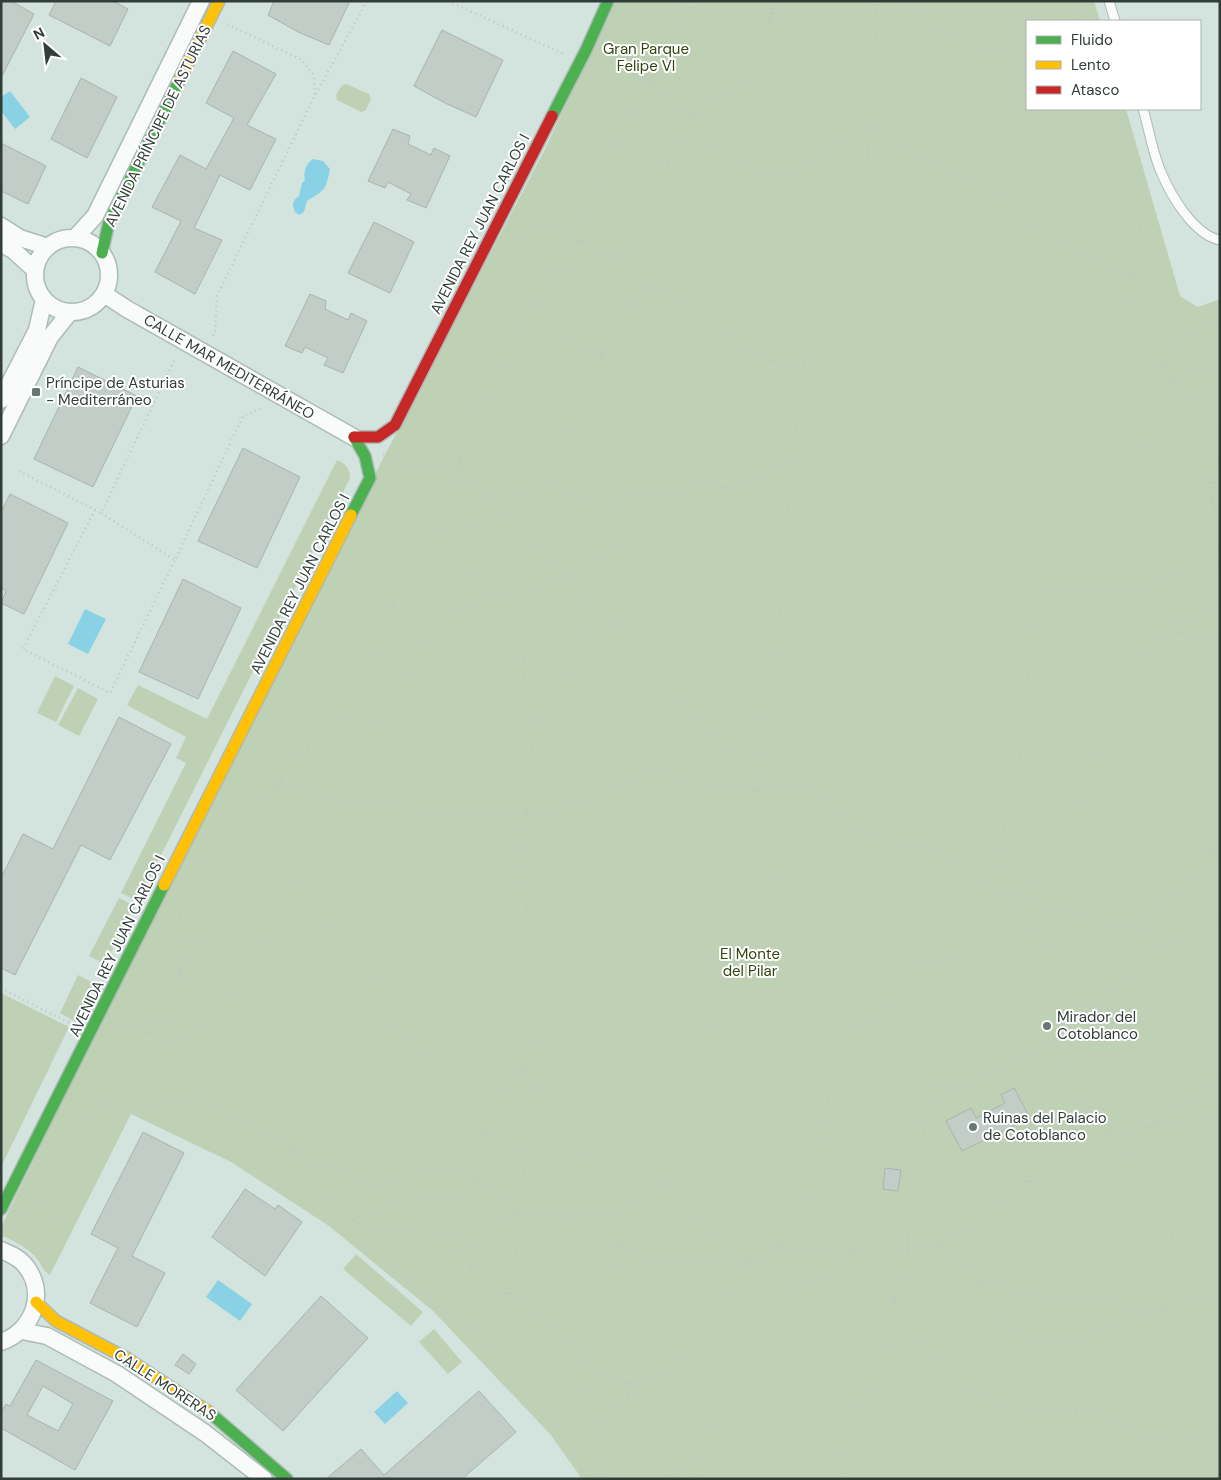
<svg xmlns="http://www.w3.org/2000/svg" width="1221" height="1480" font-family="'DM Sans',sans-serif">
	<rect width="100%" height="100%" fill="#d3e4de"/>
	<!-- green -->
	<path fill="#bfd1b4" d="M614,1H1094L1100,21H1027V109H1126L1180,296L1198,307L1220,299V1479H582L550,1434L433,1311L329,1226L231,1162L131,1114L50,1275C43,1271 42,1266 38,1260C29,1248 14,1241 1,1235V1227L85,1055L376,472L545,149Z
		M346,84L369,94L371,99L366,110L361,112L337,100L336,95L342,85Z
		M337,460C346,464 350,468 350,478L138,901L121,893L186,763L176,758L186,737L127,705L138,685L207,719Z
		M55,676L74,686L56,722L37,713Z
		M78,688L98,699L79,736L58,725Z
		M119,898L135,906L105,964L89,956Z
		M78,975L95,984L76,1022L60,1013Z
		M1,993L69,1027L1,1167Z
		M356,1254L423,1312L411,1326L343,1269Z
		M434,1329L462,1362L448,1374L419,1342Z"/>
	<!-- water -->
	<path fill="#89d2e5" d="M10,91L30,117L15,129L1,111V97Z
		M313,159L323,161L330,169C326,190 325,190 307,201L304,212L299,215L295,212C292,205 292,200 299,196L302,183L305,180C303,173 306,163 313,159Z
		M85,609L106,619L88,654L68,644Z
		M218,1280L252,1304L240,1321L206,1297Z
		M397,1391L408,1403L385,1424L374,1412Z"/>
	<!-- building -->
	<path fill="#c1cdc6" stroke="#a8b4ad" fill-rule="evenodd" d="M1,1H11L34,14L1,78Z
		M56,1H113L128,9L110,46L49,15Z
		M274,1H350L329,45L298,32L268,15Z
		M442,30L503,60L476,117L445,103L414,86Z
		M233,51L276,74L247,125L276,139L250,190L220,175L194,228L222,240L195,294L155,272L181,221L152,207L180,155L206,169L234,118L206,103Z
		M81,78L117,97L87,158L51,139Z
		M393,129L410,136L408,144L431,155L434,148L450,156L426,208L407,200L411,194L388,182L385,188L368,181Z
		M1,143L46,166L28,204L1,191Z
		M374,222L414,242L390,293L348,273Z
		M310,294L326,301L325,309L348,320L351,313L367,321L343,373L324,365L328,358L305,347L302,353L285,346Z
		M78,367L137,396L93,487L34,459Z
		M243,448L300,477L257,568L198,541Z
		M10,494L68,523L24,614L1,603L6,591L1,588V512Z
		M183,579L241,608L198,699L139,672Z
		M119,717L171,744L110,860L81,845L15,975L1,968V878L23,834L53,849Z
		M1014,1088L1030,1118L962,1151L946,1121L971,1108L976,1118L1005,1103L1001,1095Z
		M143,1132L184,1153L132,1256L165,1273L137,1327L90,1303L118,1248L91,1234Z
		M885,1168L901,1170L898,1191L883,1189Z
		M245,1189L275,1209L278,1205L302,1222L265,1276L212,1237Z
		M321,1296L368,1338L283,1431L236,1390Z
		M183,1354L196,1364L189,1374L175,1365Z
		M36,1360L113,1401L75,1470L1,1428V1413L6,1404L10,1406ZM43,1386L73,1404L58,1431L27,1415Z
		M479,1391L516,1432L462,1479H326L361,1449L384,1475Z"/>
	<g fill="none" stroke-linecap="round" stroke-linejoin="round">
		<!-- lane casing -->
		<g stroke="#adbbb6" stroke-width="11">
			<path id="lane" d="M1109,1L1115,21
				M1143,109C1149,129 1153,154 1161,172C1171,196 1194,235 1220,240"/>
		</g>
		<!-- street casing -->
		<g stroke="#adbbb6" stroke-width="19">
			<path id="street" d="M1,226L20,238L48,247
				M75,238L95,216L201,1
				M35 275a37 37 0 1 1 74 0a37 37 0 1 1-74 0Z
				M1,244L13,250L35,270
				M104,294L127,309L355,438
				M1,400L37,330L44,299
				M1,436L50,337L70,312
				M1,1250C10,1254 18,1257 24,1264C48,1291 34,1331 1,1342
				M22,1331L47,1336L117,1374L205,1433L264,1479"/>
		</g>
		<!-- fast casing -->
		<g stroke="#adbbb6" stroke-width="14">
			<path id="fast" d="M552,116L586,50L608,1
				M102,253L109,222L179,81
				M351,515L370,478L365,456L354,437
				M1,1209L164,885
				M209,1412L287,1479"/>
		</g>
		<!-- slow casing -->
		<g stroke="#adbbb6" stroke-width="14">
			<path id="slow" d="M179,81L219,1
				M164,885L351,515
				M36,1302L56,1321L128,1359L209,1412"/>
		</g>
		<!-- jam casing -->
		<g stroke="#adbbb6" stroke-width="14">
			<path id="jam" d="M354,437H378L395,425L552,116"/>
		</g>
		<!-- path -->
		<path stroke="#bec4c3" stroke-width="2.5" stroke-dasharray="1 4" stroke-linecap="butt" d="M448,1L564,54
			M903,1L926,17L949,37L966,47L987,53L1027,57
			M1082,1L1085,21
			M771,18L778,1
			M1068,21L1073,19L1082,6
			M602,57L645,79L672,96L693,119
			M316,94L367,1
			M876,127L887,143L943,165L990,187L1043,239L1071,247L1133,277
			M682,136L693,141L723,158L751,167L781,172L802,170L841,137L871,135
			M560 233a7 7 0 1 1 14 0a7 7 0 1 1-14 0Z
			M571,227L684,1
			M574,237L591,246
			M508,241C522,241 535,223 549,226C553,226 558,229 561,230
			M607,254L658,290
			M1220,324L1190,332L1162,356L1161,365L1168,377L1200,406L1216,425L1220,436
			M213,336L215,332L217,296L315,95L314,76L302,60L227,24
			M603,355L617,319L639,296L659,290L688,301L757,359L789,364L805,359
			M773,362L784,370L800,394
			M1161,365L1220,377
			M383,454L402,466L443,467L460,462
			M460,462L512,523L590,599L611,616L666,684L740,758L766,811L773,869L743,946L703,1036L681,1148L662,1180
			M460,466L467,498L465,537L474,573L484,580L498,597L524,647L525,690L533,730
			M19,471L101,513L175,359
			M490,496L502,497L518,490L538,488L558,483
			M1213,498V478L1220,458
			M1215,505L1220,515
			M609,507L629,495L706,486L733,487L760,477L790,457
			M95,510L23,649L110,693L175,560
			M101,513L175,560L243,416L259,410L261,407
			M470,601L474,573
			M1179,633L1220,602
			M1159,639L1206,590L1219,568V550L1213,502L1199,447L1185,409L1168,377
			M756,789L760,717L779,625L787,525L790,457L800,408L805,359L833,314L848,243L867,178L868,140L884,112L875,24L876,1
			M1212,854L1220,856
			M195,868L213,852L234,814L260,803L279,783L348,802L435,811L513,816L596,802L647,769L721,791L816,787L849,822L879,839L925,843L992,888L1004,892L1046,950L1062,1023L1060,1032L1056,1039L926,1105
			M303,879C312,888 314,898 320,909C325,917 331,926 336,935C355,963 384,985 400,1016L395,1022V1031L416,1039L448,1084L465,1125L473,1131H489
			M1005,892L1117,926L1140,916L1158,899L1174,892
			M1016,896L1031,881L1047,854L1071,822L1086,787L1111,710L1114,688L1139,653L1158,640L1179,633L1202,637L1220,633
			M179,974L177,935L185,891L191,877
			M1,988L73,1025
			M141 1025a8 8 0 1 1 16 0a8 8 0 1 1-16 0Z
			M153,1019L256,847L269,819L282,775L288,763L307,754L321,684L443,467L564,240
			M1063,1022L1080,1016L1138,969L1150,950L1166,942L1203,933L1220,919
			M1062,1023L1175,891L1212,854L1220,840
			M157,1026L166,1024L183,1015L189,982L222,935L305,790L365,687L387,636L394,602L429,552L445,518L460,462L568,252L581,241L582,226L694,1
			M113,1028L129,1025L141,1027
			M154,1032L161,1047L207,1102L267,1131L316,1169L340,1211L351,1220L381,1228L453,1234L466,1261L576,1345L602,1376L631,1383L650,1379L688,1352L711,1323L731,1277L780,1244L810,1188L825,1132L832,1062L853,1027L879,1013L901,997L922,966L948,957L975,929L992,888L1004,838L1003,799L1016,773L1024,737L1033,605L1045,586L1091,590L1146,585L1180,567L1184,545L1158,465L1113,393L1097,340L1112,321L1133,277L1143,243L1125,158L1109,109
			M161,1047L196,1034L227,1002L242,959L269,935L292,894L351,808L380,717L398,691L411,658L446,616L470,601L516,594L576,573L613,548
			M528,1078L592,1174L600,1189L616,1208
			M100,1102L111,1112
			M1086,1103L1102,1131C1146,1145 1188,1097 1220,1072
			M1150,1126L1164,1129L1220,1111
			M1102,1131L1112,1138L1161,1202L1166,1214L1175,1245L1191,1285L1195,1300
			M288,1147L306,1151L325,1160L356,1180L382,1186L413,1175L449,1173L474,1177L495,1191L517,1209
			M1026,1182L1035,1137L1054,1108L1063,1062
			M555,1215L590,1236L642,1256L679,1262L752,1261
			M352,1219L423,1195H466
			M359,1223L374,1244L418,1290L475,1334L508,1371L553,1425L588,1479
			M453,1234L483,1153L492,1117L530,1054L526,890V824L533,730L567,686L581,637V615L608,575L614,548L622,536L619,526L609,507L565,490L555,479L574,428L599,383L603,355L562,336L576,264L591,246L606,253H628L649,231L671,154L706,100L727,92L748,78L766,43L773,1
			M2,1237L4,1232L34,1206L145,1032
			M939,1241L977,1282L993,1313L1012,1334L1030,1340L1069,1342L1166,1307L1220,1294
			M780,1244L793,1252L815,1254L857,1249L909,1247L939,1241L981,1219L1055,1161L1081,1127L1085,1102V1089L1076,1071L1063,1062L1054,1041
			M464,1255L499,1221L517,1209L530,1214L568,1216L623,1209L662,1180L684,1209L725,1247L754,1261
			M44,1265L54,1229L67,1200L71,1185L111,1112L176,1101L207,1102
			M471,1266L470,1279L474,1296L475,1334
			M977,1282L1055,1300L1165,1307
			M792,1291V1271L801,1253
			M510,1294L518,1242L517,1209L523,1179L529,1126L528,1085L522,1065
			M893,1299L924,1347L961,1384L979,1396L1024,1411L1051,1415L1087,1412L1114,1420L1145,1435L1156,1439L1189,1441L1220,1426
			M1051,1341L1056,1358L1058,1381L1063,1388L1067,1398L1077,1412
			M576,1345L616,1274L624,1252L620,1226L623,1209
			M580,1352L589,1369L585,1384L590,1396V1410L599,1464V1479
			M595,1435L610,1408L630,1384
			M601,1479L623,1424L631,1383
			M665,1479L702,1453L712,1428L719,1372L745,1314L773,1275L783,1255L780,1244
			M694,1479L708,1465L724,1445L743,1384L762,1356L781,1310L792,1291L827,1272L856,1250
			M843,1479V1473L835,1440L844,1412L866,1392L884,1365L890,1315L909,1247L908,1226L925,1129L928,1086L941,1079L965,1083"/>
		<!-- lane -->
		<use href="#lane" stroke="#f8fbfa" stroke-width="9"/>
		<!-- street -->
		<use href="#street" stroke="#f8fbfa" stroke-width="16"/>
		<!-- fast -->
		<use href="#fast" stroke="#4caf50" stroke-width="11"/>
		<!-- slow -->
		<use href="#slow" stroke="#ffc107" stroke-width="11"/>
		<!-- jam -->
		<use href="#jam" stroke="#c62828" stroke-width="11"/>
	</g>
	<!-- markers -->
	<g fill="#697773" stroke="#fff" stroke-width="2">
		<rect x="31" y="387" width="10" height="10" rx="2.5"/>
		<circle cx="1047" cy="1026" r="5"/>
		<circle cx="973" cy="1127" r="5"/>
	</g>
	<g text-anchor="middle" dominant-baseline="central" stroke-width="4" stroke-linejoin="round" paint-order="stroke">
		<!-- park labels -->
		<g font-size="15" fill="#33440f" stroke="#fff">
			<text x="646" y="49">Gran Parque<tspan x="646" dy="17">Felipe VI</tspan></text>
			<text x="750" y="954">El Monte<tspan x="750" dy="17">del Pilar</tspan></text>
		</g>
		<!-- street labels -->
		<g font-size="15" fill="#303d39" stroke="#fff">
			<text transform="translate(158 126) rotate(-64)">AVENIDA PRÍNCIPE DE ASTURIAS</text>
			<text transform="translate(480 224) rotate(-63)">AVENIDA REY JUAN CARLOS I</text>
			<text transform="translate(229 367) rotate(30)">CALLE MAR MEDITERRÁNEO</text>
			<text transform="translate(300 584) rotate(-63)">AVENIDA REY JUAN CARLOS I</text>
			<text transform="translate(117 946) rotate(-64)">AVENIDA REY JUAN CARLOS I</text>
			<text transform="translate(165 1385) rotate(33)">CALLE MORERAS</text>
		</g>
		<!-- poi labels -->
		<g font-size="15" fill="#303d39" stroke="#fff" text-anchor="start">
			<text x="46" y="383">Príncipe de Asturias<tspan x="46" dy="17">- Mediterráneo</tspan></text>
			<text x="1057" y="1017">Mirador del<tspan x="1057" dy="17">Cotoblanco</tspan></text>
			<text x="983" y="1118">Ruinas del Palacio<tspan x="983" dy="17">de Cotoblanco</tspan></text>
		</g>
	</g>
	<!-- border -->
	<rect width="1221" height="1480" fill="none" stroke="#303d39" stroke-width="5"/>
	<!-- legend -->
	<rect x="1026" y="20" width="175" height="90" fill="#ffffff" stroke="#acb1b0"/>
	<rect x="1036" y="36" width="25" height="8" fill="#4caf50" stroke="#acb1b0"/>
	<text x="1071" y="45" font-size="15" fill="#303d39">Fluido</text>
	<rect x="1036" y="61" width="25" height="8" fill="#ffc107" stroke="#acb1b0"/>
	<text x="1071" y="70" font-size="15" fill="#303d39">Lento</text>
	<rect x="1036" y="86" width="25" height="8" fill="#c62828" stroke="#acb1b0"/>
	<text x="1071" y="95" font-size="15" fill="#303d39">Atasco</text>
	<!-- north arrow -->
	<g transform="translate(45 45) rotate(332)" stroke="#ffffff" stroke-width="4" paint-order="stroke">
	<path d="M0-4L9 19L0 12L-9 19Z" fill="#303d39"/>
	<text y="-8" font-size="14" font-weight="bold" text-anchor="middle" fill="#303d39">N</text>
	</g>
</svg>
